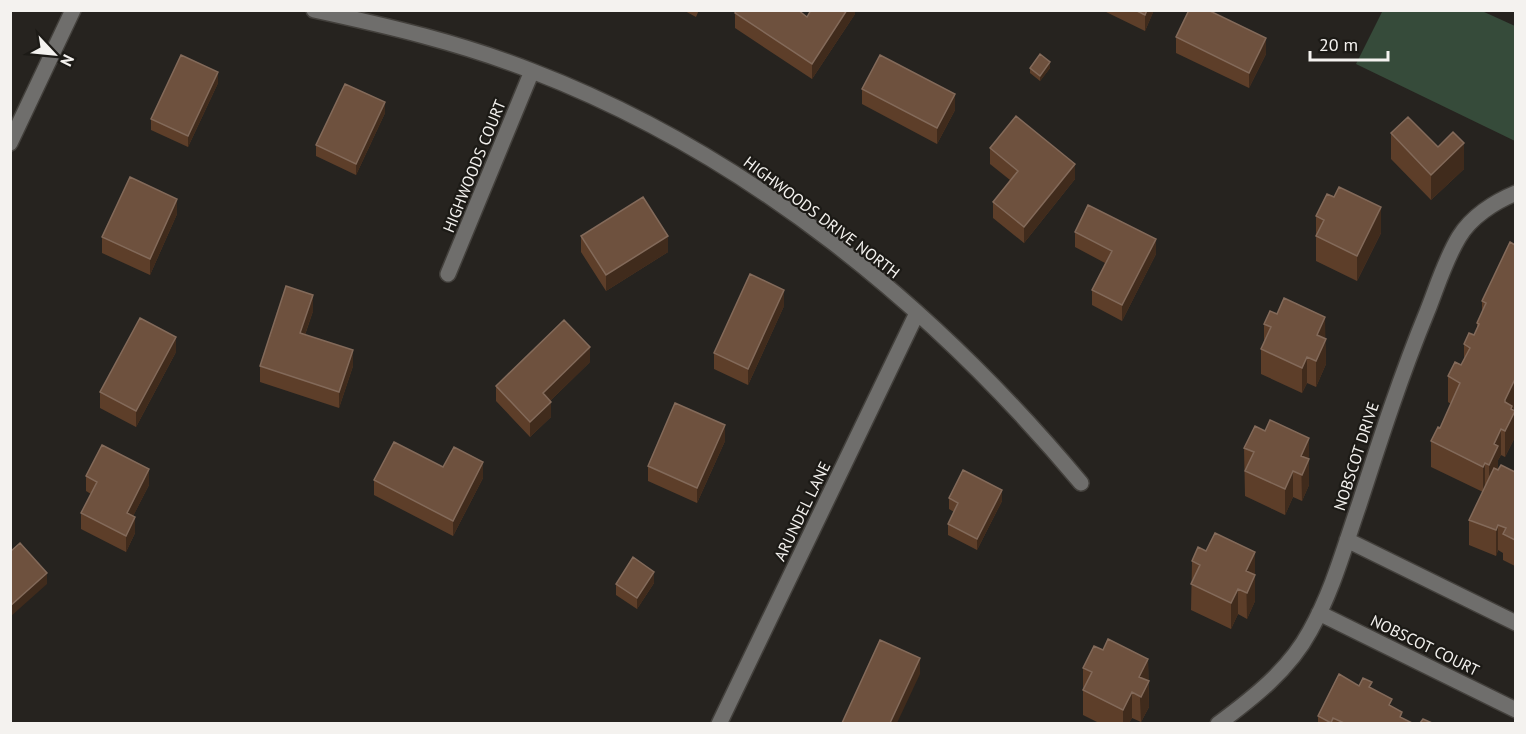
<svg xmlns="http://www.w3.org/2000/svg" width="1526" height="734" font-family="'PT Sans',sans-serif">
	<rect width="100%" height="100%" fill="#26231f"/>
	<!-- green -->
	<path fill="#364b3a" d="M1383,10L1482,11L1515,26V141L1356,64Z"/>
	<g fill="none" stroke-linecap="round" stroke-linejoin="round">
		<!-- minor casing -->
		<g stroke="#43403c" stroke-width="18">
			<path id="minor" d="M314,10C388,26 461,43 532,71C748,154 934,307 1081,483
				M10,143L73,10
				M448,274L532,71
				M1347,540L1516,623
				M1319,613L1516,710
				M719,724L917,313
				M1218,724C1253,698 1289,670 1310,631C1333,590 1344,548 1359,505C1380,440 1401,375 1427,312C1437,287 1445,260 1459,237C1471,217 1494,202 1516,193"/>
		</g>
		<!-- minor -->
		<use href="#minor" stroke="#6f6e6c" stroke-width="15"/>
	</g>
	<!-- wall -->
	<path fill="#5d3e29" d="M683,10H699L696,17Z
		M855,10V14L812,79L735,28V13L807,17Z
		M1102,10H1154L1145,31Z
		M1176,37L1266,54L1249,88L1176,53Z
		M1030,68H1050L1040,81L1030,73Z
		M218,83L188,147L151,130V119Z
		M862,89L955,110L937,144L862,104Z
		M385,113L356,175L316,156V145Z
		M1391,133L1438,147L1464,169L1431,200L1391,159Z
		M990,148L1075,179L1024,243L993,218V202L1010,180L990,164Z
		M1334,197L1381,233L1357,281L1316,261V216Z
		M177,214L150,275L102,253V237Z
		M1075,232L1156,254L1122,321L1092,305V290L1105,263L1075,247Z
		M581,236L668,252L606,291L581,252Z
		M1510,242L1515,404L1513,410L1515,437L1505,457L1501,455L1498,460V470L1515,472V566L1503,560V553L1498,550L1496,556L1469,545V520L1483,492L1431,467V441L1440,428L1451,404L1448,402V376L1461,365L1464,360V344L1474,335L1477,329V323L1482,313V301Z
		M784,306L748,385L714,369V353Z
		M313,311L305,335L353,366L339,408L260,382V366Z
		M1264,324L1325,338L1326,364L1316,387L1307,383L1302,393L1261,374V349L1264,342Z
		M176,352L136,427L100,408V392Z
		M590,362L550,401L551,417L530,437L496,401V386Z
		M1265,431L1309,438V485L1302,501L1293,497L1285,515L1245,496L1244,448Z
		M725,441L697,503L648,481V466Z
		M443,467L483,478L453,536L374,495V480Z
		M86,476L149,485L133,516L135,533L126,552L81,529V513L91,494L86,491Z
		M949,498L1002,501L977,550L948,535V524L954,512L949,509Z
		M1206,551L1255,552V601L1247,619L1238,614L1231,629L1191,610L1192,561Z
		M654,583L637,609L616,595V584Z
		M1103,650L1148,659L1149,707L1141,722L1132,718L1129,723H1099L1083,715V668Z
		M1359,686L1372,689L1392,707L1402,718L1412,723H1318V716Z"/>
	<!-- shaded-wall -->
	<path fill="#402b1c" d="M847,10H855V14L812,79V64Z
		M1147,10H1154L1145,31V15Z
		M1266,38V54L1249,88V73Z
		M1050,62V68L1040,81V76Z
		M218,72V83L188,147V136Z
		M955,94V110L937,144V128Z
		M385,102V113L356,175V164Z
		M1464,143V169L1431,200V175Z
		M1075,164V179L1024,243V227Z
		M177,199V214L150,275V259Z
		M1381,207V233L1357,281V256Z
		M668,236V252L606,291V275Z
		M1156,239V254L1122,321V305Z
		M784,290V306L748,385V369Z
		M313,295V311L300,349V333Z
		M1325,317L1326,364L1316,387V361L1317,335Z
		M176,337V352L136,427V411Z
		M590,347V362L543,408V393Z
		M353,350V366L339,408V392Z
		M1307,357V383L1302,393V368Z
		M1515,379V404L1512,411H1515V437L1505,457V400Z
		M551,402V417L530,437V422Z
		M725,425V441L697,503V488Z
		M1501,429V455L1498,460V472L1489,491V465L1494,444Z
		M1309,438V485L1302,501L1301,456Z
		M483,462V478L453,536V521Z
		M1485,463V489L1483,492V467Z
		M149,469V485L127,528V513Z
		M1293,471V497L1285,515V489Z
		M1002,490V501L977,550V539Z
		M135,517V533L126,552V536Z
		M1498,525V550L1496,556V530Z
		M1255,552V601L1247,619L1246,571Z
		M654,572V583L637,609V598Z
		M47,573V584L10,617V606Z
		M1238,589V614L1231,629V603Z
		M920,658V674L897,723H890Z
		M1148,659L1149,707L1141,722L1139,677Z
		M1132,692V718L1129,723H1123V710Z"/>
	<!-- building -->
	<path fill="#6e513e" stroke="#836a5a" stroke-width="1.5" d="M736,10H798L807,17L811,10H847L812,64L735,13Z
		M1135,10H1147L1145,15Z
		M1189,10H1208L1266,38L1249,73L1176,37Z
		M1040,54L1050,62L1040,76L1030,68Z
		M181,55L218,72L188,136L151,119Z
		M880,55L955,94L937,128L862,89Z
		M345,84L385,102L356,164L316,145Z
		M1016,116L1075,164L1024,227L993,202L1018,171L990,148Z
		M1408,117L1438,147L1453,132L1464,143L1431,175L1391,133Z
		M130,177L177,199L150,259L102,237Z
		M1339,187L1381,207L1357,256L1316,236L1324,220L1316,216L1327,194L1334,197Z
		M643,197L668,236L606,275L581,236Z
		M1088,205L1156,239L1122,305L1092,290L1112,251L1075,232Z
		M1510,242L1515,245V379L1505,400V402L1512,406L1511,409L1515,411L1505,431L1501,429L1494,444L1498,446L1489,465L1485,463L1483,467L1431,441L1438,427L1440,428L1460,383L1448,376L1455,362L1461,365L1470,348L1464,344L1469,333L1474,335L1479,324L1477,323L1486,303L1482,301Z
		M750,274L784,290L748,369L714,353Z
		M286,286L313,295L300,333L353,350L339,392L260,366Z
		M1284,298L1325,317L1317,335L1326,339L1316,361L1307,357L1302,368L1261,349L1271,327L1264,324L1270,311L1277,314Z
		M140,318L176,337L136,411L100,392Z
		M564,320L590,347L543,393L551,402L530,422L496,386Z
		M675,403L725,425L697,488L648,466Z
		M1270,420L1309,438L1301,456L1309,459L1302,475L1293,471L1285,489L1245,471L1254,452L1244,448L1255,426L1265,431Z
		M394,442L443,467L454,447L483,462L453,521L374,480Z
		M102,445L149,469L127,513L135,517L126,536L81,513L97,482L86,476Z
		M1501,465L1515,472V540L1503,534L1506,528L1498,525L1496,530L1469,520L1494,468L1498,470Z
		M963,470L1002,490L977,539L948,524L958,503L949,498Z
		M1215,533L1255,552L1246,571L1255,575L1247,593L1238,589L1231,603L1191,584L1200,565L1192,561L1198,547L1206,551Z
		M20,543L47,573L10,606V552Z
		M633,557L654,572L637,598L616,584Z
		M1108,639L1148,659L1139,677L1149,681L1141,697L1132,692L1123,710L1083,690L1092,672L1083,668L1094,646L1103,650Z
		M880,640L920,658L890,723H842Z
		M1339,674L1359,686L1363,678L1372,682L1369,687L1392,699L1389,705L1402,712L1400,717L1412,723H1344L1333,718L1331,723L1318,716Z
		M1423,719L1432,723H1420Z"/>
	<g text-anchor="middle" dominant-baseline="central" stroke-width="4.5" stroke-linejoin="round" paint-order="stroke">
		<!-- street labels -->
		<g font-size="16" fill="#f4f2ef" stroke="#1c1a16">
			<text transform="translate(474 166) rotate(-68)">HIGHWOODS COURT</text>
			<text transform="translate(822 217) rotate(37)">HIGHWOODS DRIVE NORTH</text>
			<text transform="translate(1356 456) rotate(-72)">NOBSCOT DRIVE</text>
			<text transform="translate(802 511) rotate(-64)">ARUNDEL LANE</text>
			<text transform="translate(1425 645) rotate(26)">NOBSCOT COURT</text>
		</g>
	</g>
	<!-- border -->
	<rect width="1526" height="734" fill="none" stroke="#f4f2ef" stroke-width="24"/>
	<!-- north arrow -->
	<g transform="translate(54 54) rotate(116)" stroke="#1c1a16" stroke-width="4.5" paint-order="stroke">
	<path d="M0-4.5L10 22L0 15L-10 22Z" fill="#f4f2ef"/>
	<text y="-9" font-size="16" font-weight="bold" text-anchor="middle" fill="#f4f2ef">N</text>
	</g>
	<!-- scale -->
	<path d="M1310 51v9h78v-9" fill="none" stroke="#f4f2ef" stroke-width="3"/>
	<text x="1319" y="51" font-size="18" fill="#f4f2ef" stroke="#1c1a16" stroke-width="4.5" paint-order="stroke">20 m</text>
</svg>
